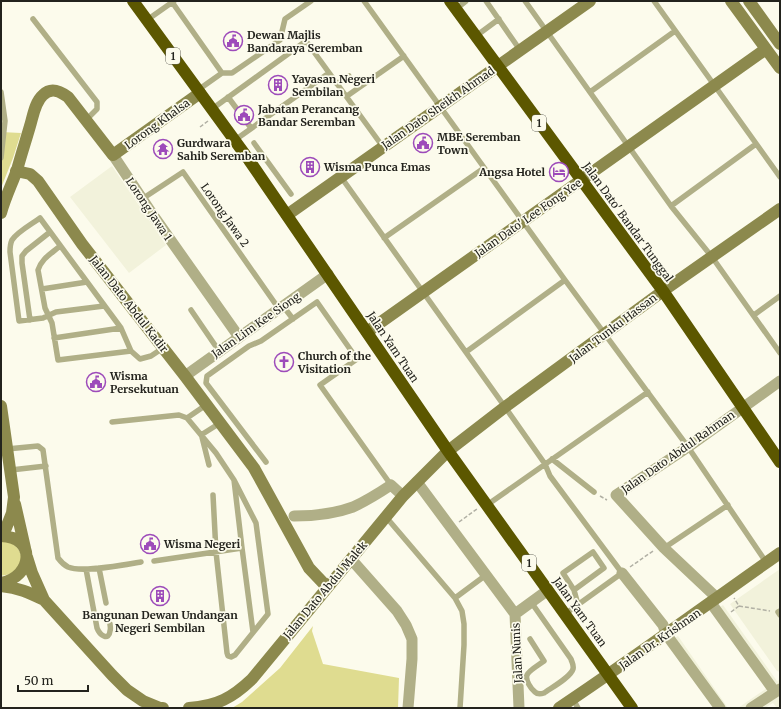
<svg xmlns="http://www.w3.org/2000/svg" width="781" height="709" font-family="Merriweather,serif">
	<rect width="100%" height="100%" fill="#fcfbec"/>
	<!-- built -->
	<path fill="#f2f2db" d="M112,166L166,245L129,273L70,197Z
		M780,569V672L777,671L730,604Z
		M723,605L777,681L780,679V708H777L773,703L765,708H738L767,688L713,612Z
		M678,636L728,708H715L668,642Z"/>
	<!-- green -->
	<path fill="#dfdc90" d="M1,132L21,133L13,158L1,188Z
		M1,540C16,541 29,556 16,570C12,574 6,575 1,576Z
		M313,626L312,631L323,664L399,678L398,708H232L242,702L280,668Z"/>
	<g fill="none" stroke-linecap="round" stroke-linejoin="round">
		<!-- path -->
		<path stroke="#b1b0a4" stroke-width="1.5" stroke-dasharray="4 2" stroke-linecap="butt" d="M200,127L208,121
			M600,496L607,500
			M459,522L477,509
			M630,567L653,551
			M739,606L770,611
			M731,612L739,606L734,598"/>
		<!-- lane -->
		<path stroke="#b0af87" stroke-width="5.5" d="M364,1L565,280L688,447L766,562
			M486,1L520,50
			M525,1L671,206L712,257L780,353
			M654,1L780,177
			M172,2L222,73
			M456,9L466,1
			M33,19L97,102V109L86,120
			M147,20L174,1
			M476,36L499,19
			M337,84L349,76
			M198,90L222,73H232L280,40L285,19L311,1
			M1,92L5,121L1,158
			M590,92L675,31
			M347,96L404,56
			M228,97L251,128
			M212,109L306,41L383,147
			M235,140L329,73
			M254,143L291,194
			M341,177L505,407L545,464L550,476L622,573L565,614
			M142,199L183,172L279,309
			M671,206L756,144
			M384,238L484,168
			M60,246C51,254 42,258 38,270L45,308L52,323L58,360L131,351
			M42,289L87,282
			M104,306L56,312L43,318L19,321L10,252C10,248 10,244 12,240C17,232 32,224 40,218L121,328L131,351L140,359L151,356L163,348
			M283,306L293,319
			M191,310L219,351
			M754,315L780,296
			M30,320L22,263V256L26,251L50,232
			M54,338L121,328
			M466,352L565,280
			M187,418L206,405
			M112,422L179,415L187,418L216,453L234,480L242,548L253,632
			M201,435L220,423
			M202,437L209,465
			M7,449L38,446L43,450L58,558C61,562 64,565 68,567C82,573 124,565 141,562
			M552,459L594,492
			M266,462L206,383L207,376L249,346L261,341L317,302L357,359L320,385L391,485
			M11,470L46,466
			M213,495L216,552L227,653L228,656L231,657L235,655L268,614L256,523L234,480
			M487,505L648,392
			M386,517L455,598L486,575
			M664,548L728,505
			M154,561L242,548
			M99,568L106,603
			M86,569L97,628C100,636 109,641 110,631C111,628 110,626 110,624
			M574,590L604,568L593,552L563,573L574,590L578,605
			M455,598L462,611L464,624V645L460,708
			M780,611L778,612L780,615
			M530,639L544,661C540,664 528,671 527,675C525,680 531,689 535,692C538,695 541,694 544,693C551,688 571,677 573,669C574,665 572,663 571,659L531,602
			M573,699L578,708"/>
		<!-- street -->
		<path stroke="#b0af87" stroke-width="11" d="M113,155L155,218L239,337
			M185,376L328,274
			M417,482L515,614
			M294,516C314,516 334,514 353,507C366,501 379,493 391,485L403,496
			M351,559L397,611L406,625L412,639V659L408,708
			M622,573L663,625L666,634L720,708
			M717,598L664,548L616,495L688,447L780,381
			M711,603L775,692
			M519,708L515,614L548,590
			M751,708L780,689"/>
		<!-- secondary -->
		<path stroke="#8c894d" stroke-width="12" d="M731,1L780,68
			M749,1L780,44
			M16,171L30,174L38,181L82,244L185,376L254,468L309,568L327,587
			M1,213C5,198 12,184 17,170C21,155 26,140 30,126C33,116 35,102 43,95C51,87 60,91 68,97L113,155L200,93
			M287,215L590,1
			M367,332L766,49
			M1,406L14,497L12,513L6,528L1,534
			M15,504L25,548
			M1,536C37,537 33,577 1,583
			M27,557L32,573L44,600L112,675L127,690L143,701L160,708H163
			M1,586C19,588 28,592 44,600
			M189,708C217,706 232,698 252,679L403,496L448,451L505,407L663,291L780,209
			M559,708C634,658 706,605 780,553"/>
		<!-- highway -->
		<path stroke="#5c5700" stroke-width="12" d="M133,1L249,160L448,451L632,708
			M450,1L663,291L780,462"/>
	</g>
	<!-- icons -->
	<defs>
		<g id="civic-ring" transform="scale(1)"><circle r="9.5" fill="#fcfbec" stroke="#9d4bba" stroke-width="1.5"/><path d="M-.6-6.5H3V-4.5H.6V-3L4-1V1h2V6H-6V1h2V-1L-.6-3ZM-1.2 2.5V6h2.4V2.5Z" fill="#9d4bba"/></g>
		<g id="building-ring" transform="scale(1)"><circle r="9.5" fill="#fcfbec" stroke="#9d4bba" stroke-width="1.5"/><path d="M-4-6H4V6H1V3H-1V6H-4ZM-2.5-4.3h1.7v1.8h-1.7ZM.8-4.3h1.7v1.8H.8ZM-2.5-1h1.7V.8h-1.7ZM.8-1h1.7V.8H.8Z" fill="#9d4bba"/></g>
		<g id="temple-ring" transform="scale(1)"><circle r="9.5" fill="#fcfbec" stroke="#9d4bba" stroke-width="1.5"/><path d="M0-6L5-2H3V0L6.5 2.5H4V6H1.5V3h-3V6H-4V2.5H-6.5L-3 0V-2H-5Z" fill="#9d4bba"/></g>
		<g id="hotel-ring" transform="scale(1)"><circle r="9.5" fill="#fcfbec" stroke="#9d4bba" stroke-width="1.5"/><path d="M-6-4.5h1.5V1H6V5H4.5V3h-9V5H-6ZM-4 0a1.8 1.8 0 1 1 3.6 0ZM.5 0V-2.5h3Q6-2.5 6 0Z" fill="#9d4bba"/></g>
		<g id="church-ring" transform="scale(1)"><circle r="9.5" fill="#fcfbec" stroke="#9d4bba" stroke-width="1.5"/><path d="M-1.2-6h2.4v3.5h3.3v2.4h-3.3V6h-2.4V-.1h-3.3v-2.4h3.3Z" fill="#9d4bba"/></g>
	</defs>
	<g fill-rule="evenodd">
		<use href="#civic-ring" x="233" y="41"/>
		<use href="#building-ring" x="278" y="85"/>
		<use href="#civic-ring" x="244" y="115"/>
		<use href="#civic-ring" x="423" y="143"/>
		<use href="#temple-ring" x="163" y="149"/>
		<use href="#building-ring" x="310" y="167"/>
		<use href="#hotel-ring" x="559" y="172"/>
		<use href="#church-ring" x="284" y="362"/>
		<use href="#civic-ring" x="96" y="382"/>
		<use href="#civic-ring" x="150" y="544"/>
		<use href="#building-ring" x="160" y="596"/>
	</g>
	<g text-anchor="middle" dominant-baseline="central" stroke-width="3.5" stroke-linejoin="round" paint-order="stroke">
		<!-- shield labels -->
		<g fill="#fcfbec" stroke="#64645b" stroke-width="1">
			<rect x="166" y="48" width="14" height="16" rx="3"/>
			<rect x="532" y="115" width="14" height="16" rx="3"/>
			<rect x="522" y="555" width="14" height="16" rx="3"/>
		</g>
		<g font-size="10" font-weight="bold" fill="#23231d">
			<text x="173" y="56">1</text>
			<text x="539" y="123">1</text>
			<text x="529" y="563">1</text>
		</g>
		<!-- poi labels -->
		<g font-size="11" font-weight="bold" fill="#23231d" stroke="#fcfbec" text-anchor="start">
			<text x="247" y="35">Dewan Majlis<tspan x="247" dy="13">Bandaraya Seremban</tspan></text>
			<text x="292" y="79">Yayasan Negeri<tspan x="292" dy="13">Sembilan</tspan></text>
			<text x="258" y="109">Jabatan Perancang<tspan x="258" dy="13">Bandar Seremban</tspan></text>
			<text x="437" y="137">MBE Seremban<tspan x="437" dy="13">Town</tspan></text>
			<text x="177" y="143">Gurdwara<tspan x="177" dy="13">Sahib Seremban</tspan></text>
			<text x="324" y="167">Wisma Punca Emas</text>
			<text x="545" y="172" text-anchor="end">Angsa Hotel</text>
			<text x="298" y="356">Church of the<tspan x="298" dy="13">Visitation</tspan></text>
			<text x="110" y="376">Wisma<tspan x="110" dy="13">Persekutuan</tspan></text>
			<text x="164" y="544">Wisma Negeri</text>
			<text x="160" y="615" text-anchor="middle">Bangunan Dewan Undangan<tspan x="160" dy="13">Negeri Sembilan</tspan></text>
		</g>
		<!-- street labels -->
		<g font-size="11" fill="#23231d" stroke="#fcfbec">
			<text transform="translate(438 108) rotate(-35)">Jalan Dato Sheikh Ahmad</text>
			<text transform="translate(157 124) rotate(-36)">Lorong Khalsa</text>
			<text transform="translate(149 209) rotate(56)">Lorong Jawa 1</text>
			<text transform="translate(225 215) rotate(55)">Lorong Jawa 2</text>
			<text transform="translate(528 218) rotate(-35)">Jalan Dato' Lee Fong Yee</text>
			<text transform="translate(628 222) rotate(54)">Jalan Dato' Bandar Tunggal</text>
			<text transform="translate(129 304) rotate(52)">Jalan Dato Abdul Kadir</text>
			<text transform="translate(256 325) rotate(-35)">Jalan Lim Kee Siong</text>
			<text transform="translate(613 328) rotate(-37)">Jalan Tunku Hassan</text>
			<text transform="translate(393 347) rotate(56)">Jalan Yam Tuan</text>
			<text transform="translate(678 452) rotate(-35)">Jalan Dato Abdul Rahman</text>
			<text transform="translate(325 590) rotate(-50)">Jalan Dato Abdul Malek</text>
			<text transform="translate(580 612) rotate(54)">Jalan Yam Tuan</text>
			<text transform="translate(660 639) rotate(-35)">Jalan Dr. Krishnan</text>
			<text transform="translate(517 653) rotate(-93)">Jalan Nunis</text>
		</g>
	</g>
	<!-- border -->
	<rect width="781" height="709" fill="none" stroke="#23231d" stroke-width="4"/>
	<!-- scale -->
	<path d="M18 685v6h70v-6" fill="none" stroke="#23231d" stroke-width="2"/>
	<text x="24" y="685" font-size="12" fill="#23231d" stroke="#fcfbec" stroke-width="3" paint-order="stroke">50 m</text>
</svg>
